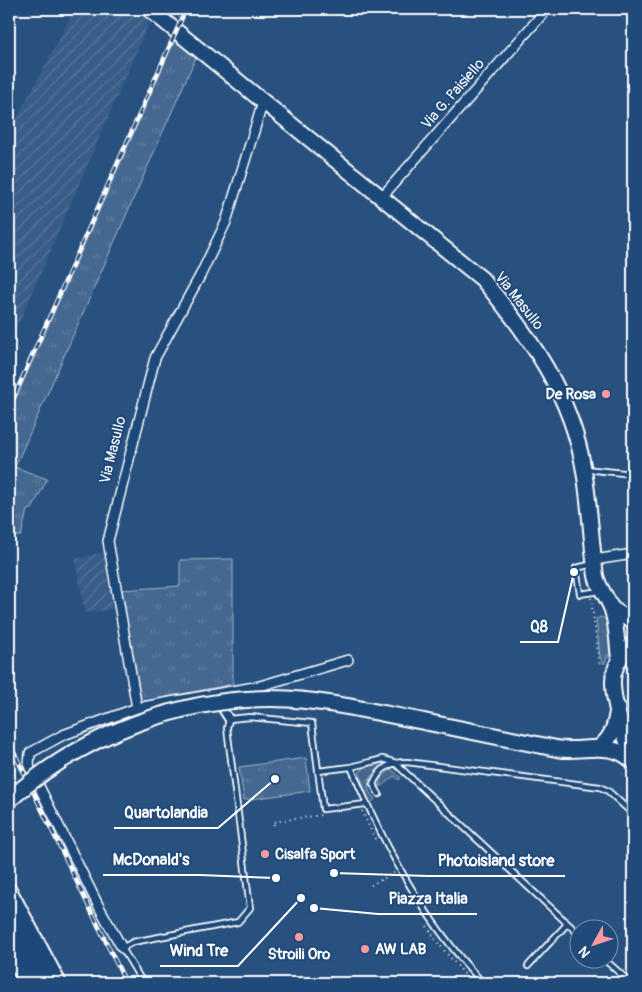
<svg xmlns="http://www.w3.org/2000/svg" width="642" height="992" font-family="Pangolin,sans-serif">
	<defs>
		<pattern id="industrial-furrows" width="10" height="10" patternUnits="userSpaceOnUse" patternTransform="scale(1.25)"><rect width="10" height="10" fill="#375d88"/><path d="M-1 1l2-2M0 10L10 0M9 11l2-2" fill="none" stroke="#55759a"/></pattern>
		<pattern id="grass-tufts" width="24" height="20" patternUnits="userSpaceOnUse" patternTransform="scale(1.25)"><rect width="24" height="20" fill="#446890"/><path d="M3 7l-1-3M5 7V3M7 7l1-3M15 17l-1-3M17 17v-4M19 17l1-3" fill="none" stroke="#607fa1"/></pattern>
	</defs>
	<rect width="100%" height="100%" fill="#28517f"/>
	<filter id="ink" filterUnits="userSpaceOnUse"><feTurbulence type="fractalNoise" baseFrequency=".02" numOctaves="2"/><feDisplacementMap in="SourceGraphic" scale="10" xChannelSelector="R" yChannelSelector="G"/><feConvolveMatrix kernelMatrix="1 2 1 2 8 2 1 2 1" color-interpolation-filters="sRGB"/></filter>
	<g filter="url(#ink)">
		<!-- industrial -->
		<path fill="url(#industrial-furrows)" d="M75,9H141L151,18L9,346V141L18,116Z
			M104,552L113,609L85,613L75,559Z"/>
		<!-- grass -->
		<path fill="url(#grass-tufts)" stroke="#a2b4c8" d="M175,40L196,57L15,467L47,479L32,509L27,510L21,536H9V414Z
			M233,559V684L146,701L140,699L121,590L180,586V560Z
			M601,617L610,622L615,644L604,664L600,657L596,619Z
			M306,758L310,791L244,800L239,767Z
			M384,763C375,772 359,784 375,799L370,804L359,773L366,766Z
			M391,769L401,778L399,780L394,776L379,788L380,779Z"/>
		<g fill="none" stroke-linecap="round" stroke-linejoin="round">
			<!-- service casing -->
			<g stroke="#fff" stroke-width="8">
				<path id="service" d="M585,469L633,474
					M594,564L576,568L580,594L600,591
					M318,771L351,767
					M379,794L373,784C380,768 390,762 407,762L600,787L608,791L633,814
					M605,960L631,983
					M528,966L567,924
					M143,983L122,948L133,942L238,922L250,908L227,728L229,719L250,717L312,723L323,809L366,804
					M483,983C424,921 384,846 351,767L383,759L394,762L580,935"/>
			</g>
			<!-- pedestrian casing -->
			<g stroke="#fff" stroke-width="11">
				<path id="pedestrian" d="M218,702L229,719"/>
			</g>
			<!-- minor casing -->
			<g stroke="#fff" stroke-width="12">
				<path id="minor" d="M381,198L547,9
					M594,560L633,554
					M137,708L108,541L155,358L200,276L226,222L263,102
					M122,948L98,905L29,766L30,753L63,735L137,708L260,686L348,660"/>
			</g>
			<!-- secondary casing -->
			<g stroke="#fff" stroke-width="18">
				<path id="secondary" d="M149,9L482,279C530,336 572,396 584,471C590,505 591,541 596,576C599,589 608,598 612,610C617,627 617,642 619,659
					M611,608L633,622
					M633,644C624,652 617,661 614,673C609,693 624,737 633,756"/>
			</g>
			<!-- trunk casing -->
			<g stroke="#fff" stroke-width="19">
				<path id="trunk" d="M426,722L559,749C585,752 612,740 633,761
					M600,747C613,737 616,724 618,708
					M9,891L58,983
					M9,923L44,983
					M9,944L27,983"/>
			</g>
			<!-- path -->
			<path stroke="#fff" stroke-width="2" stroke-dasharray="1 4" stroke-linecap="butt" d="M591,598L600,667
				M362,811L376,841
				M274,825L273,822L321,815
				M371,885L394,873
				M427,926L437,942L472,983"/>
			<!-- service -->
			<use href="#service" stroke="#1f4a7a" stroke-width="4.5"/>
			<!-- pedestrian -->
			<use href="#pedestrian" stroke="#1f4a7a" stroke-width="7"/>
			<!-- minor -->
			<use href="#minor" stroke="#1f4a7a" stroke-width="9"/>
			<!-- secondary -->
			<use href="#secondary" stroke="#1f4a7a" stroke-width="14"/>
			<!-- trunk -->
			<use href="#trunk" stroke="#1f4a7a" stroke-width="15"/>
			<!-- rail casing -->
			<g stroke="#fff" stroke-width="4.5">
				<path id="rail" d="M9,408L186,9
					M9,742L126,983"/>
			</g>
			<!-- rail -->
			<use href="#rail" stroke="#1f4a7a" stroke-width="2.5" stroke-dasharray="8" stroke-linecap="butt"/>
			<!-- trunk-bridge casing -->
			<g stroke="#fff" stroke-width="19" stroke-linecap="butt">
				<path id="trunk-bridge" d="M9,800C84,733 187,694 288,699C334,702 380,713 426,722"/>
			</g>
			<!-- trunk-bridge -->
			<use href="#trunk-bridge" stroke="#1f4a7a" stroke-width="15"/>
		</g>
	</g>
	<!-- markers -->
	<g fill="#ff9aa2" stroke="#1f4a7a" stroke-width="2">
		<circle cx="606" cy="394" r="5"/>
		<circle cx="265" cy="854" r="5"/>
		<circle cx="299" cy="937" r="5"/>
		<circle cx="365" cy="949" r="5"/>
	</g>
	<g text-anchor="middle" dominant-baseline="central" stroke-width="4" stroke-linejoin="round" paint-order="stroke">
		<!-- street labels -->
		<g font-size="15" fill="#fff" stroke="#1f4a7a">
			<text transform="translate(453 94) rotate(-49)">Via G. Paisiello</text>
			<text transform="translate(519 301) rotate(52)">Via Masullo</text>
			<text transform="translate(113 450) rotate(-76)">Via Masullo</text>
		</g>
		<!-- poi labels -->
		<g font-size="15" font-weight="bold" fill="#fff" stroke="#1f4a7a" text-anchor="start">
			<text x="596" y="394" text-anchor="end">De Rosa</text>
			<text x="275" y="854">Cisalfa Sport</text>
			<text x="375" y="949">AW LAB</text>
			<text x="299" y="954" text-anchor="middle">Stroili Oro</text>
		</g>
	</g>
	<!-- callouts -->
	<path fill="none" stroke="#fff" stroke-width="2" d="M574 572L558 642H520M275 779L218 828H114M276 878L200 875H103M334 873L428 876H565M314 908L378 914H477M301 898L238 966H160"/>
	<g fill="#fff" stroke="#1f4a7a" stroke-width="2">
		<circle cx="574" cy="572" r="5"/>
		<circle cx="275" cy="779" r="5"/>
		<circle cx="276" cy="878" r="5"/>
		<circle cx="334" cy="873" r="5"/>
		<circle cx="314" cy="908" r="5"/>
		<circle cx="301" cy="898" r="5"/>
	</g>
	<g font-size="16" text-anchor="middle" font-weight="bold" fill="#fff" stroke="#1f4a7a" stroke-width="4" stroke-linejoin="round" paint-order="stroke">
		<text x="539" y="632">Q8</text>
		<text x="166" y="818">Quartolandia</text>
		<text x="151" y="865">McDonald's</text>
		<text x="496" y="866">Photoisland store</text>
		<text x="428" y="904">Piazza Italia</text>
		<text x="199" y="956">Wind Tre</text>
	</g>
	<!-- margin -->
	<rect width="642" height="992" fill="none" stroke="#1f4a7a" stroke-width="30"/>
	<rect x="15" y="15" width="612" height="962" fill="none" stroke="#fff" stroke-width="2" filter="url(#ink)"/>
	<!-- north arrow -->
	<g transform="translate(594 944) rotate(230)"><circle r="24" fill="#1f4a7a" stroke="#7992af"/>
	<path d="M0-4L9 19L0 12L-9 19Z" fill="#ff9aa2"/>
	<text y="-8" font-size="14" font-weight="bold" text-anchor="middle" fill="#ffffff">N</text>
	</g>
</svg>
